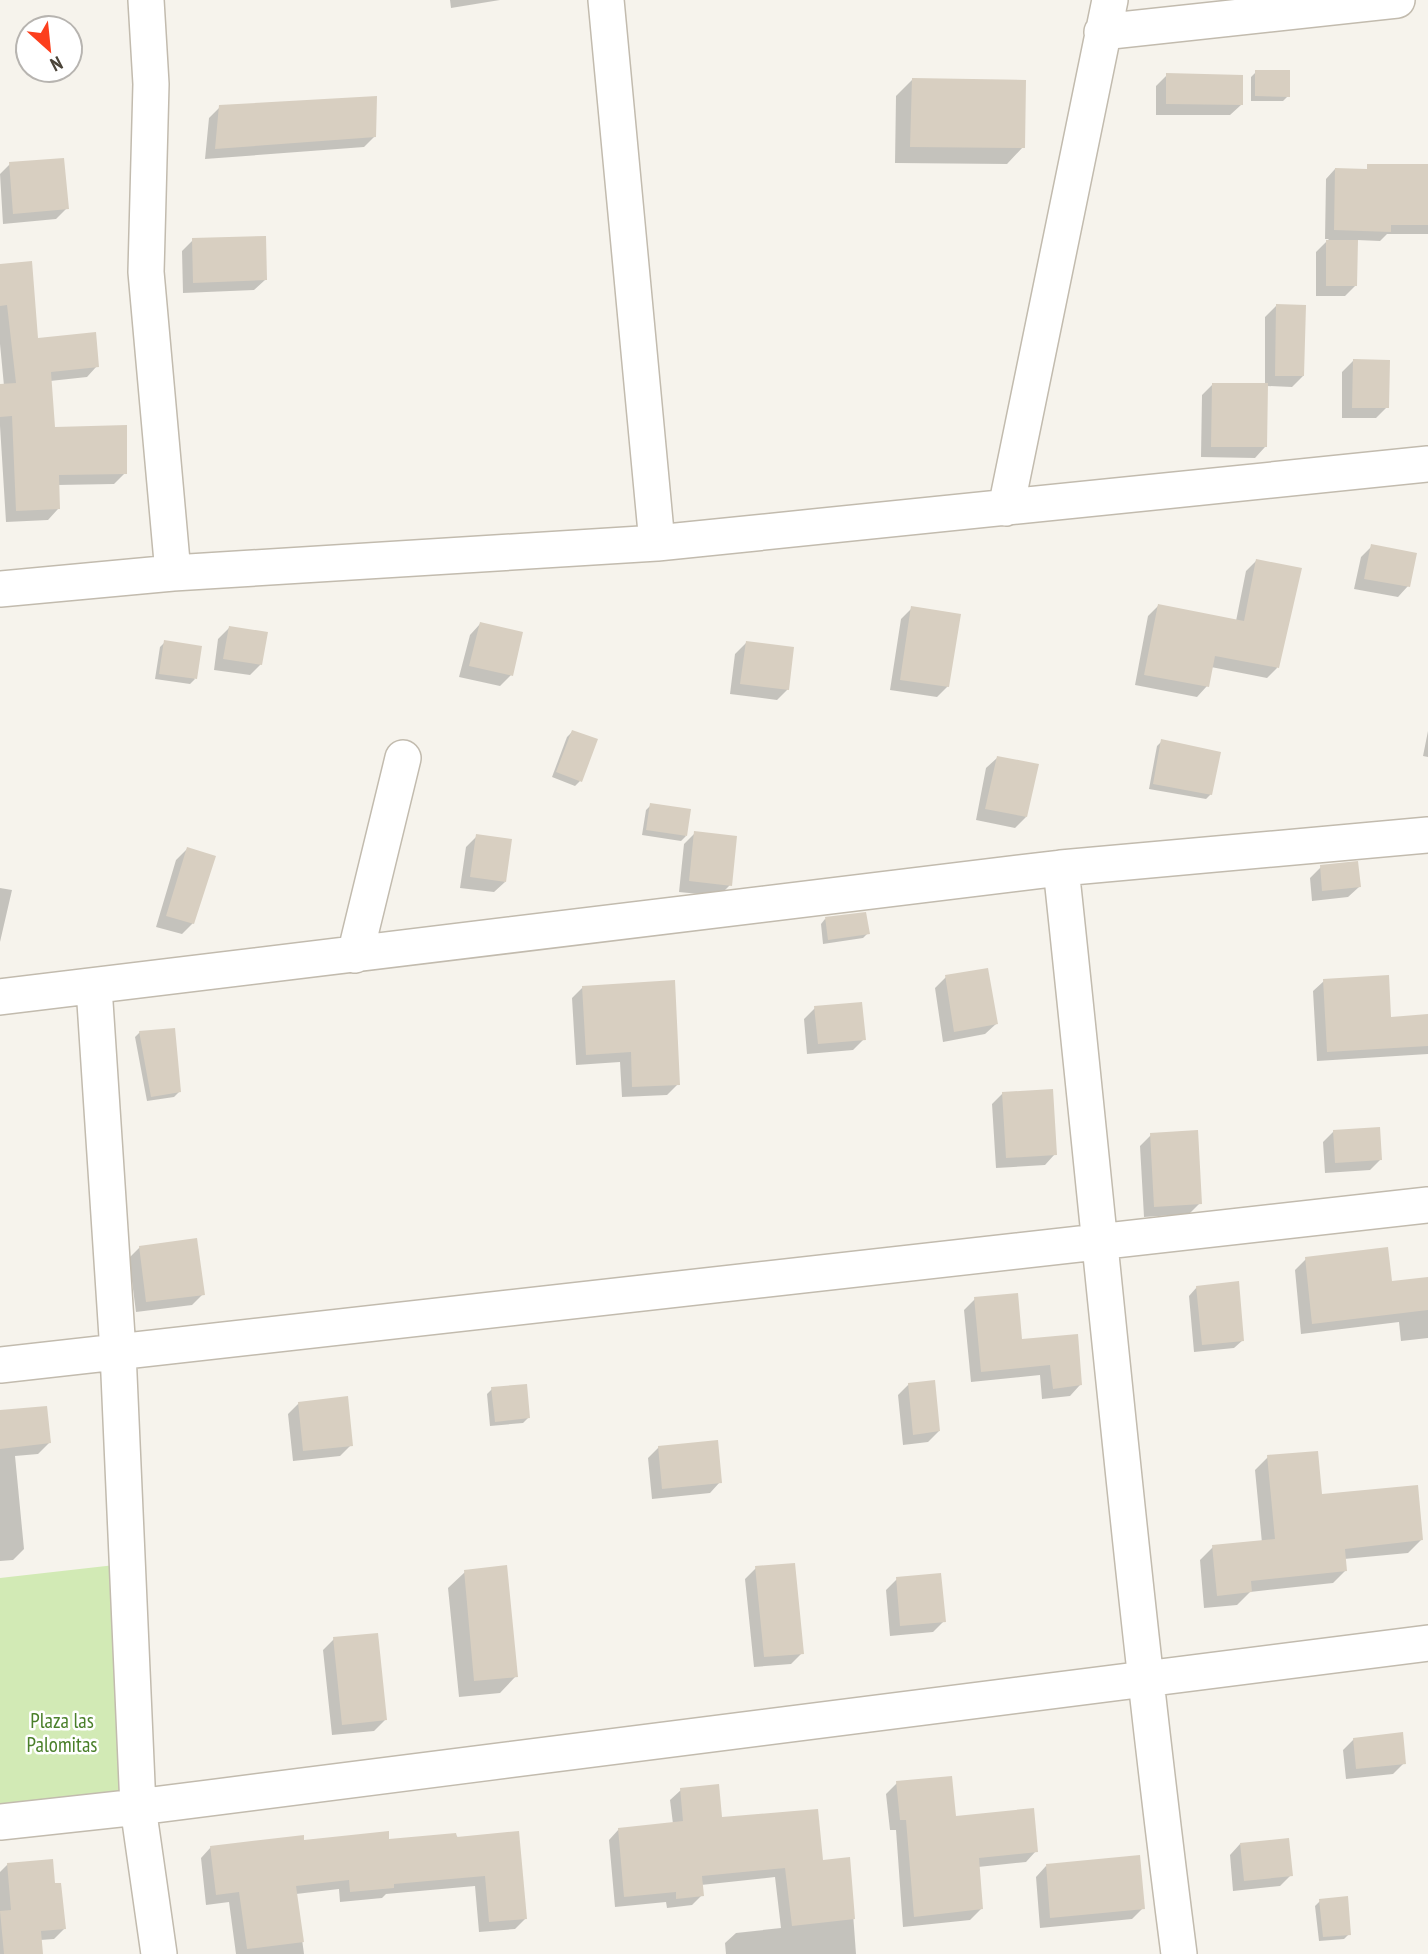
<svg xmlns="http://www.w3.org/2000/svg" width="1428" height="1954" font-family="'PT Sans Narrow',sans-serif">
	<rect width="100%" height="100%" fill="#f6f3ec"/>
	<!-- green -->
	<path fill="#d2eab5" d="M115,1565L128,1792L0,1806V1578Z"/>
	<!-- shadow -->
	<path fill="#0003" d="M450,0H500L451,8Z
		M1256,72L1288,96L1283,101H1251V77Z
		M1167,75L1241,105L1230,115H1156V86Z
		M912,80L1023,147L1007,164L895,163L896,96Z
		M220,107L375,136L364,147L205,159L209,118Z
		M10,164L67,208L56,219L3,224L0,174Z
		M1335,169L1428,170V234H1387L1380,241L1357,240L1356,285L1345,296H1316V252L1329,239H1325L1326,179Z
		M193,240L265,280L254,290L183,293L182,251Z
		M0,266L37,340L97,366L87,377L50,381L53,428L125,473L114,484L57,485L58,509L48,520L6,522L0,426V386H4L0,344Z
		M1276,306L1303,376L1292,387L1267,386L1265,447L1255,458L1201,457L1202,395L1213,384L1265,385V317Z
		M1353,361L1387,407L1376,418H1342V372Z
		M1372,546L1408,586L1398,597L1354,589L1361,557Z
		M1256,561L1277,668L1267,678L1211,667L1207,686L1197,697L1135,685L1148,616L1158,606L1236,621L1246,571Z
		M912,608L948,686L937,697L890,690L901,619Z
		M480,624L511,675L500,686L459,677L470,635Z
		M229,628L261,664L250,675L214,670L218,639Z
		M165,642L195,679L190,684L155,679L160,647Z
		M746,643L788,689L777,700L730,694L735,654Z
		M1428,731V757L1423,756Z
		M572,732L580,781L575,786L552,777L567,737Z
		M1162,741L1211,794L1206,799L1149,789L1157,746Z
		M997,758L1026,817L1015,828L976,820L986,768Z
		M651,805L686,836L681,841L642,835L646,810Z
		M695,833L730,885L719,896L679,892L684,844Z
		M477,836L505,882L494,892L460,888L466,847Z
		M187,849L193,923L182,934L156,927L176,860Z
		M1321,867L1359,887L1348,897L1312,901L1310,878Z
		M0,888L12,890L0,942Z
		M825,919L868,933L863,938L823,944L821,924Z
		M946,977L996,1024L985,1034L943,1042L935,988Z
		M1324,981L1389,1019L1428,1016V1054L1317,1061L1313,991Z
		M583,987L678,1084L667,1095L622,1097L620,1062L576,1065L572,998Z
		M815,1008L864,1039L853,1050L807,1054L804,1019Z
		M140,1032L179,1092L174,1097L147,1101L135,1037Z
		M1003,1093L1055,1154L1045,1165L996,1168L992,1104Z
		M1334,1131L1381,1159L1370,1170L1325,1173L1323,1142Z
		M1151,1135L1200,1203L1189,1214L1144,1217L1140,1146Z
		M140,1247L203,1294L192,1305L136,1312L129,1258Z
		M1306,1259L1390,1282L1428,1279V1338L1401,1341L1399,1322L1301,1334L1295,1270Z
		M1197,1287L1243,1340L1234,1348L1194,1352L1189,1296Z
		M975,1299L1020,1341L1080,1385L1070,1396L1042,1399L1040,1375L971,1382L964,1310Z
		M909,1384L939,1431L928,1442L903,1445L898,1395Z
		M492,1389L528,1418L523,1423L490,1426L487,1394Z
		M299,1403L351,1445L340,1456L293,1461L288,1414Z
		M0,1412L49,1443L38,1454L15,1456L24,1549L13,1560L0,1561Z
		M659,1447L720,1482L710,1493L652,1499L648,1458Z
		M1268,1457L1321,1496L1421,1540L1408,1553L1344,1559L1346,1570L1333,1583L1250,1592L1237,1605L1204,1608L1200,1560L1213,1547L1262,1543L1255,1470Z
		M756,1568L802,1653L791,1664L754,1667L745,1579Z
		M465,1572L516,1676L500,1693L459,1697L448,1588Z
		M897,1579L944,1621L933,1632L890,1636L886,1590Z
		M334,1639L385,1720L374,1731L332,1735L323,1650Z
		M1354,1739L1404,1763L1393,1774L1346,1779L1343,1750Z
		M897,1783L954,1818L1036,1851L1026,1862L978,1867L981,1909L970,1920L903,1927L896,1830H890L886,1794Z
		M681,1790L720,1819L822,1862L849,1859L856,1954H726L725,1943L736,1933L781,1928L775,1877L701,1885L702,1895L692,1905L667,1908L666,1902L615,1907L609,1840L619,1829L673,1824L670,1800Z
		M455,1834L526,1918L515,1929L479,1932L475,1886L386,1894L382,1898L340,1902L339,1889L296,1894L304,1954H236L229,1902L206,1905L201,1858L211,1847L388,1841Z
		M1240,1844L1291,1875L1280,1886L1233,1891L1230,1855Z
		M8,1864L53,1885L65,1928L54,1939L40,1940L41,1954H0V1872Z
		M1046,1866L1143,1908L1132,1919L1040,1928L1036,1877Z
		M1320,1901L1349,1934L1344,1939L1319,1941L1315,1906Z"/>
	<!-- building -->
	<path fill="#d8cfc1" d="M1255,70H1290V97L1255,96Z
		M1166,73L1243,75V105L1166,104Z
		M912,78L1026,80L1025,148L910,147Z
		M377,96L376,137L215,149L219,105Z
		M64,158L69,209L13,214L9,162Z
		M1367,164H1428V225H1391V232L1334,230L1335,168L1367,169Z
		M266,236L267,280L193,283L192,238Z
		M1326,240H1358L1357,286H1326Z
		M32,261L38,338L96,332L99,367L51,372L55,427L127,425V474L59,475L60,509L16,511L12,416L0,417V384L16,383L7,305L0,306V264Z
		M1276,304L1306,305L1304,376H1275Z
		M1353,359L1390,360L1389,408H1352Z
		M1212,383H1268L1267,447H1211Z
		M1371,544L1417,553L1410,587L1364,579Z
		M1256,559L1302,568L1279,668L1215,656L1209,687L1144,675L1158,604L1244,621Z
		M911,606L961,614L949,687L900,680Z
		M480,622L523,632L513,676L469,666Z
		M229,626L268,632L262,665L223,659Z
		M164,640L202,646L197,679L159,674Z
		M746,641L794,647L789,690L740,684Z
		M572,730L598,739L582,782L556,772Z
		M1161,739L1221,752L1212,795L1153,784Z
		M997,756L1039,764L1027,817L985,809Z
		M650,803L691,809L687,836L646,830Z
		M694,831L737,836L732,886L689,881Z
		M476,834L512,839L506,882L470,877Z
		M187,847L216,856L194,924L166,916Z
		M1358,861L1361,887L1322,891L1320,865Z
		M866,912L870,934L828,940L825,917Z
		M988,968L998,1024L954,1032L945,975Z
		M1389,975L1391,1017L1428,1014V1046L1327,1052L1323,979Z
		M675,980L680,1085L632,1087L631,1052L586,1055L582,986Z
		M862,1002L866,1040L818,1044L814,1006Z
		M175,1028L181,1092L151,1097L139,1031Z
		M1053,1089L1057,1155L1006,1158L1002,1092Z
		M1380,1127L1382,1160L1335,1163L1333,1130Z
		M1198,1130L1202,1204L1154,1207L1150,1133Z
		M197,1238L205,1295L146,1302L139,1246Z
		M1388,1247L1392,1281L1428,1277V1310L1312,1324L1305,1257Z
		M1239,1281L1244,1341L1202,1345L1196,1286Z
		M1018,1293L1022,1339L1078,1334L1082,1385L1053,1389L1050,1365L981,1372L974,1297Z
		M935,1380L940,1431L913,1435L908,1383Z
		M527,1384L530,1418L495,1422L491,1387Z
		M348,1396L353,1446L303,1451L298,1402Z
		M47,1406L51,1443L0,1449V1410Z
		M718,1440L722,1483L662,1489L658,1446Z
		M1318,1451L1322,1494L1418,1485L1423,1540L1345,1549L1347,1571L1251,1581L1252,1592L1217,1596L1212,1545L1275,1539L1267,1455Z
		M795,1563L804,1654L764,1657L755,1566Z
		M507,1565L518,1677L474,1681L464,1570Z
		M941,1573L946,1622L900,1626L896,1577Z
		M378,1633L387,1720L342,1725L333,1637Z
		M1403,1732L1406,1764L1356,1769L1353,1738Z
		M952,1776L956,1816L1034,1808L1038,1852L979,1858L983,1909L914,1917L906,1820H900L896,1781Z
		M719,1784L722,1817L818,1809L823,1860L850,1857L855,1919L792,1926L785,1868L702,1876L704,1896L676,1899V1892L624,1897L618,1828L683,1821L680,1788Z
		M389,1831V1839L456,1833L457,1837L519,1831L527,1919L489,1922L485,1876L394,1884V1888L350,1892L349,1880L296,1886L304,1942L247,1949L239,1892L216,1895L210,1846L304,1835V1840Z
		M1289,1838L1293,1876L1244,1881L1240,1843Z
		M1140,1855L1145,1909L1050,1918L1046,1864Z
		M53,1859L55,1883H61L66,1929L41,1931L43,1954H4L0,1911L11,1910L7,1863Z
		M1348,1896L1351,1935L1323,1937L1319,1899Z"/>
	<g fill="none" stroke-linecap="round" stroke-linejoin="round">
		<!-- minor casing -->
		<g stroke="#c2bbae" stroke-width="38">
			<path id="minor" d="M146,0L151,84L146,272L173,573
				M606,0L657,543
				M1102,32L1397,0
				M1006,508L1110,0
				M0,589L173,573L657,543L1428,464
				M1061,868C1100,1230 1132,1592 1179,1954
				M355,955L403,758
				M94,987L118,1352L138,1807L159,1954
				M0,997L1061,868L1428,835
				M0,1365L1428,1205
				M0,1822L138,1807L1428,1643"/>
		</g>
		<!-- minor -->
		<use href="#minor" stroke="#fff" stroke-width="35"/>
	</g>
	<g text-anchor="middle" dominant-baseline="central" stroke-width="5" stroke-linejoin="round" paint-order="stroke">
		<!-- park labels -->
		<g font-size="21" fill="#4a7f2a" stroke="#fff">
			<text x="62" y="1720">Plaza las<tspan x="62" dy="24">Palomitas</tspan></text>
		</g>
	</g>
	<!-- north arrow -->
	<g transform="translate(49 49) rotate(153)"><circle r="33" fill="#ffffff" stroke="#b7b4b0" stroke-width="2"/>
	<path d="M0-5L12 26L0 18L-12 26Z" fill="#fc3f1d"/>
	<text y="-10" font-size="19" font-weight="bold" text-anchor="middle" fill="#4b4439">N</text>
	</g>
</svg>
